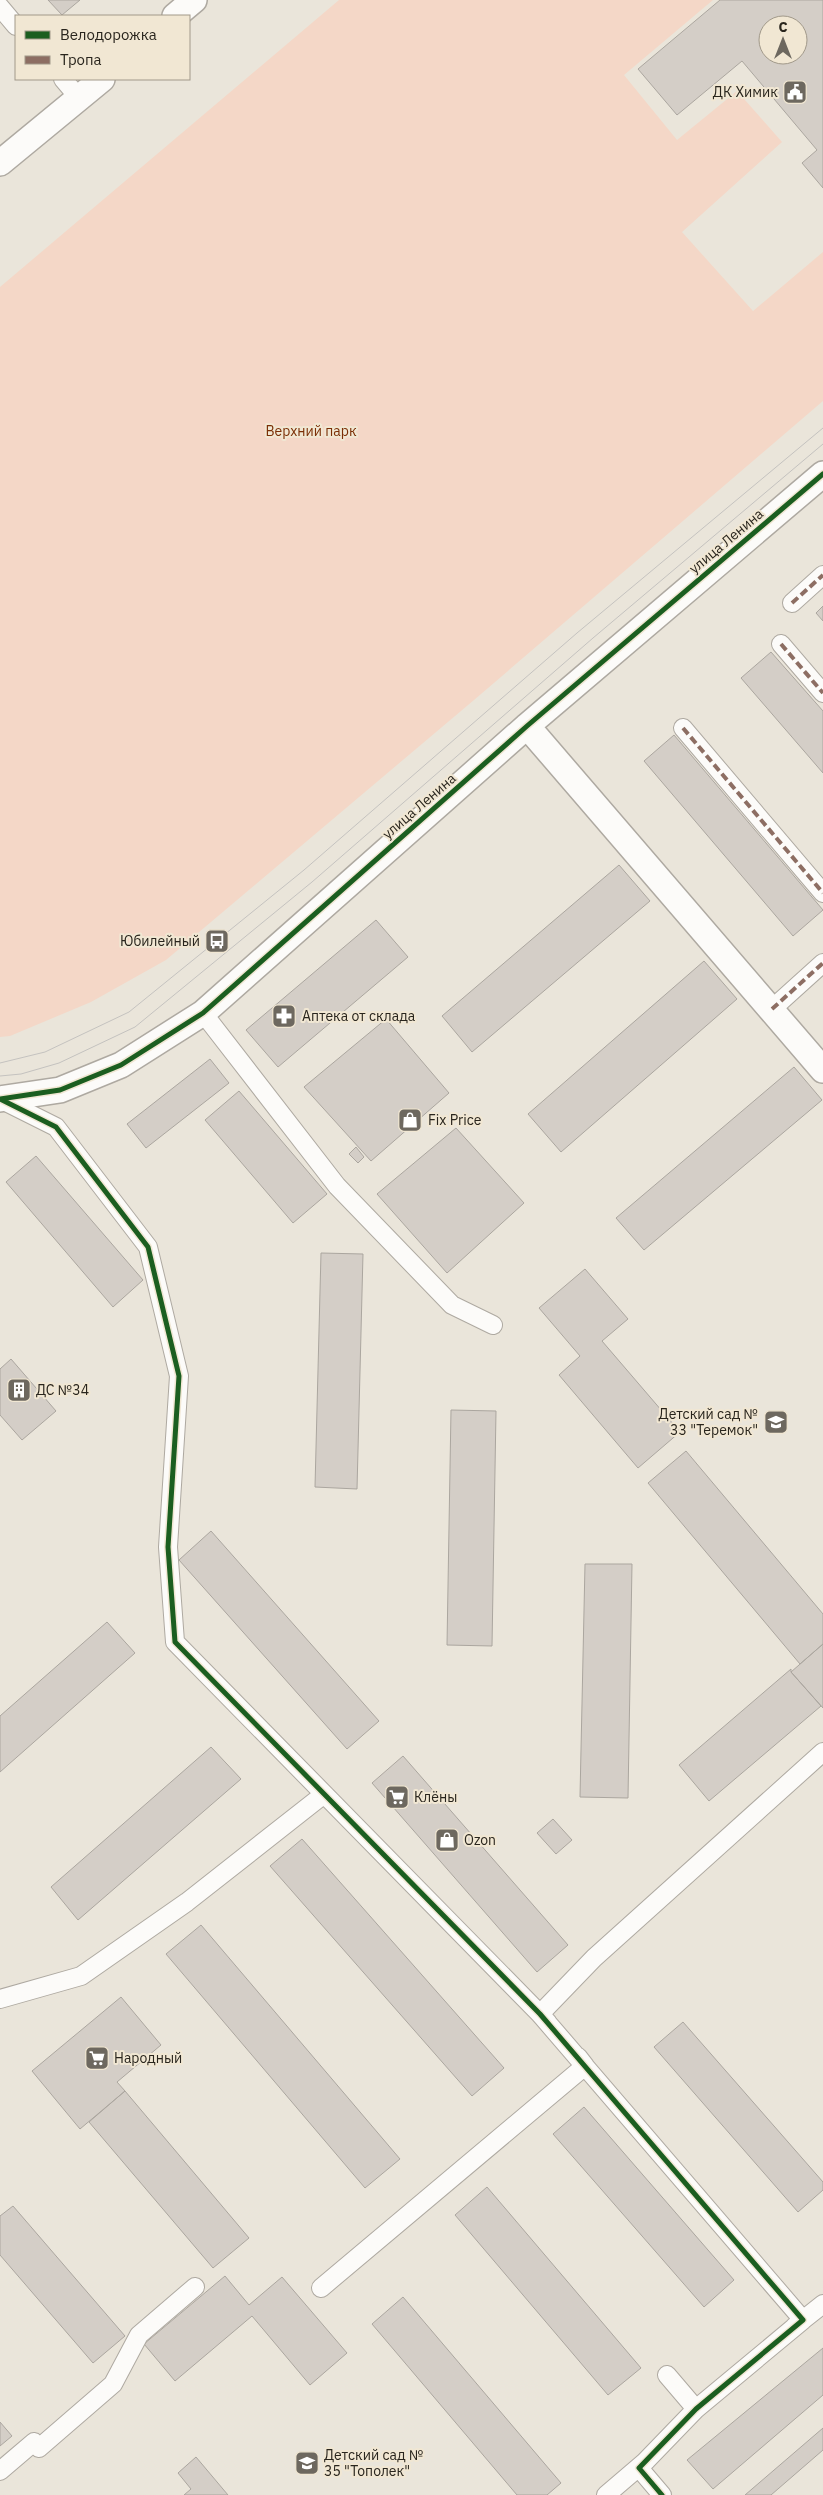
<svg xmlns="http://www.w3.org/2000/svg" width="823" height="2495" font-family="'IBM Plex Sans',sans-serif">
	<rect width="100%" height="100%" fill="#eae5da"/>
	<!-- green -->
	<path fill="#f4d7c7" d="M339,0H713L624,75L677,140L737,91L782,142L682,232L753,311L823,252V401L474,700L166,960L91,1002L10,1036L0,1037V287Z"/>
	<!-- building -->
	<path fill="#d4cec7" stroke="#aba69f" fill-rule="evenodd" d="M48,0H80L62,15Z
		M720,0H823V188L802,163L817,150L742,61L677,115L638,69ZM768,25H798V55H768Z
		M823,606V621L816,613Z
		M771,652L823,711V773L741,678Z
		M674,735L823,910L793,936L644,761Z
		M619,865L650,901L472,1052L442,1016Z
		M376,920L408,957L278,1067L246,1030Z
		M704,961L737,999L561,1152L528,1114Z
		M386,1019L449,1093L371,1161L304,1087Z
		M210,1059L229,1083L146,1148L127,1124Z
		M794,1067L822,1100L644,1250L616,1218Z
		M239,1091L327,1194L293,1223L205,1120Z
		M456,1128L524,1203L447,1273L377,1194Z
		M356,1147L364,1157L358,1163L349,1154Z
		M36,1156L143,1280L113,1307L6,1182Z
		M321,1253L363,1254L357,1489L315,1487Z
		M585,1269L628,1319L602,1341L680,1432L638,1468L559,1375L580,1356L539,1308Z
		M11,1359L56,1411L22,1440L0,1415V1369Z
		M451,1410L496,1411L492,1646L447,1645Z
		M686,1451L823,1614V1644L800,1664L648,1483Z
		M211,1531L379,1721L347,1749L179,1560Z
		M585,1564H632L628,1798L580,1797Z
		M107,1622L135,1653L0,1772V1716Z
		M823,1644V1708L791,1672Z
		M791,1669V1672L821,1706L709,1801L679,1765Z
		M211,1747L241,1779L78,1920L51,1887Z
		M403,1756L568,1945L537,1972L372,1783Z
		M553,1819L572,1840L556,1854L537,1833Z
		M302,1839L504,2068L472,2096L270,1866Z
		M201,1925L400,2159L365,2188L166,1954Z
		M121,1997L161,2045L117,2082L125,2091L80,2129L32,2071Z
		M683,2022L823,2182V2190L798,2212L654,2047Z
		M125,2091L249,2238L213,2268L89,2122Z
		M584,2107L734,2280L704,2307L553,2134Z
		M487,2187L641,2368L608,2395L455,2215Z
		M13,2206L125,2336L93,2363L0,2255V2216Z
		M225,2276L249,2305L282,2277L347,2353L310,2385L252,2316L175,2381L144,2344Z
		M403,2297L561,2483L547,2495H517L372,2324Z
		M823,2348V2395L713,2489L687,2460Z
		M0,2422L12,2436L0,2446Z
		M823,2428V2450L771,2495H745Z
		M196,2457L228,2495H184L191,2489L178,2473Z"/>
	<g fill="none" stroke-linecap="round" stroke-linejoin="round">
		<!-- street casing -->
		<g stroke="#aea9a1" stroke-width="20">
			<path id="street" d="M0,7L16,26
				M63,79L79,98
				M792,603L823,575
				M781,644L823,693
				M683,728L823,893
				M772,1009L823,963
				M203,1013L337,1186L452,1305L493,1325
				M0,1099L56,1127L148,1247L179,1376L168,1547L175,1642L540,2014L803,2320L696,2409L639,2468L662,2495
				M0,1999L81,1976L187,1902L323,1795
				M548,2023L540,2014L594,1958L823,1752
				M321,2288L585,2066L578,2057
				M794,2327L823,2304
				M667,2375L696,2409
				M0,2471L34,2442L39,2448L113,2384L139,2335L195,2287
				M606,2495L647,2460"/>
		</g>
		<!-- secondary casing -->
		<g stroke="#aea9a1" stroke-width="28">
			<path id="secondary" d="M175,16L194,0
				M0,163L102,79
				M527,726L823,1070
				M0,1099L60,1090L121,1065L203,1013L527,726L823,474"/>
		</g>
		<!-- street -->
		<use href="#street" stroke="#fcfbf9" stroke-width="18"/>
		<!-- secondary -->
		<use href="#secondary" stroke="#fcfbf9" stroke-width="25"/>
		<!-- tram -->
		<path stroke="#c4c2bf" stroke-width="1" d="M0,1063L45,1052L129,1012L304,870L577,633L823,428
			M0,1076L21,1074L59,1063L135,1027L312,882L593,638L823,444"/>
		<!-- quiet -->
		<path stroke="#8d6e63" stroke-width="4" stroke-dasharray="8 4" stroke-linecap="butt" d="M792,603L823,575
			M781,644L823,693
			M683,728L823,893
			M772,1009L823,963"/>
		<!-- cycleway casing -->
		<g stroke="#f1e7d3" stroke-width="8">
			<path id="cycleway" d="M0,1099L56,1127L148,1247L179,1376L168,1547L175,1642L540,2014L803,2320L696,2409L639,2468L662,2495
				M0,1099L60,1090L121,1065L203,1013L527,726L823,474"/>
		</g>
		<!-- cycleway -->
		<use href="#cycleway" stroke="#1b5e20" stroke-width="5"/>
	</g>
	<!-- icons -->
	<defs>
		<g id="civic-square" transform="scale(1.25)"><rect x="-9" y="-9" width="18" height="18" rx="4" fill="#6d685f" stroke="#f1e7d3"/><path d="M-.6-6.5H3V-4.5H.6V-3L4-1V1h2V6H-6V1h2V-1L-.6-3ZM-1.2 2.5V6h2.4V2.5Z" fill="#fff"/></g>
		<g id="bus-square" transform="scale(1.25)"><rect x="-9" y="-9" width="18" height="18" rx="4" fill="#6d685f" stroke="#f1e7d3"/><path d="M-5-6H5V4H4V6H2V4H-2V6H-4V4H-5ZM-3.5-4V0h7V-4ZM-3.5 1.2v1.5H-2V1.2ZM2 1.2v1.5H3.5V1.2Z" fill="#fff"/></g>
		<g id="pharmacy-square" transform="scale(1.25)"><rect x="-9" y="-9" width="18" height="18" rx="4" fill="#6d685f" stroke="#f1e7d3"/><path d="M-2-6h4v4h4v4h-4v4h-4v-4h-4v-4h4Z" fill="#fff"/></g>
		<g id="shop-square" transform="scale(1.25)"><rect x="-9" y="-9" width="18" height="18" rx="4" fill="#6d685f" stroke="#f1e7d3"/><path d="M-5-2.5h2.3a2.7 3.5 0 0 1 5.4 0H5L5.5 6h-11ZM-1.5-2.5h3a1.5 2.3 0 0 0-3 0Z" fill="#fff"/></g>
		<g id="building-square" transform="scale(1.25)"><rect x="-9" y="-9" width="18" height="18" rx="4" fill="#6d685f" stroke="#f1e7d3"/><path d="M-4-6H4V6H1V3H-1V6H-4ZM-2.5-4.3h1.7v1.8h-1.7ZM.8-4.3h1.7v1.8H.8ZM-2.5-1h1.7V.8h-1.7ZM.8-1h1.7V.8H.8Z" fill="#fff"/></g>
		<g id="school-square" transform="scale(1.25)"><rect x="-9" y="-9" width="18" height="18" rx="4" fill="#6d685f" stroke="#f1e7d3"/><path d="M0-5L7-2L0 1L-7-2ZM-4 1L0 2.5L4 1V4Q0 6-4 4Z" fill="#fff"/></g>
		<g id="supermarket-square" transform="scale(1.25)"><rect x="-9" y="-9" width="18" height="18" rx="4" fill="#6d685f" stroke="#f1e7d3"/><path d="M-6-5.5h2.5l.6 2H6L4.5 2H-2.5L-4.4-4H-6ZM-1.5 3.2a1.3 1.3 0 1 0 .1 0ZM3 3.2a1.3 1.3 0 1 0 .1 0Z" fill="#fff"/></g>
	</defs>
	<g fill-rule="evenodd">
		<use href="#civic-square" x="795" y="92"/>
		<use href="#bus-square" x="217" y="941"/>
		<use href="#pharmacy-square" x="284" y="1016"/>
		<use href="#shop-square" x="410" y="1120"/>
		<use href="#building-square" x="19" y="1390"/>
		<use href="#school-square" x="776" y="1422"/>
		<use href="#supermarket-square" x="397" y="1797"/>
		<use href="#shop-square" x="447" y="1840"/>
		<use href="#supermarket-square" x="97" y="2058"/>
		<use href="#school-square" x="307" y="2463"/>
	</g>
	<g text-anchor="middle" dominant-baseline="central" stroke-width="4" stroke-linejoin="round" paint-order="stroke">
		<!-- poi labels -->
		<g font-size="14" fill="#29251d" stroke="#f1e7d3" text-anchor="start">
			<text x="778" y="92" text-anchor="end">ДК Химик</text>
			<text x="200" y="941" text-anchor="end">Юбилейный</text>
			<text x="302" y="1016">Аптека от склада</text>
			<text x="428" y="1120">Fix Price</text>
			<text x="36" y="1390">ДС №34</text>
			<text x="758" y="1414" text-anchor="end">Детский сад №<tspan x="758" dy="16">33 "Теремок"</tspan></text>
			<text x="414" y="1797">Клёны</text>
			<text x="464" y="1840">Ozon</text>
			<text x="114" y="2058">Народный</text>
			<text x="324" y="2455">Детский сад №<tspan x="324" dy="16">35 "Тополек"</tspan></text>
		</g>
		<!-- park labels -->
		<g font-size="14" fill="#7b2f06" stroke="#f1e7d3">
			<text x="311" y="431">Верхний парк</text>
		</g>
		<!-- street labels -->
		<g font-size="14" fill="#29251d" stroke="#f1e7d3">
			<text transform="translate(726 541) rotate(-40)">улица Ленина</text>
			<text transform="translate(419 806) rotate(-41)">улица Ленина</text>
		</g>
	</g>
	<!-- legend -->
	<rect x="15" y="15" width="175" height="65" fill="#f1e7d3" stroke="#a1998a"/>
	<rect x="25" y="31" width="25" height="8" fill="#1b5e20" stroke="#a1998a"/>
	<text x="60" y="40" font-size="15" fill="#29251d">Велодорожка</text>
	<rect x="25" y="56" width="25" height="8" fill="#8d6e63" stroke="#a1998a"/>
	<text x="60" y="65" font-size="15" fill="#29251d">Тропа</text>
	<!-- north arrow -->
	<g transform="translate(783 40)"><circle r="24" fill="#f1e7d3" stroke="#a1998a"/>
	<path d="M0-4L9 19L0 12L-9 19Z" fill="#6d685f"/>
	<text y="-8" font-size="14" font-weight="bold" text-anchor="middle" fill="#29251d">С</text>
	</g>
</svg>
